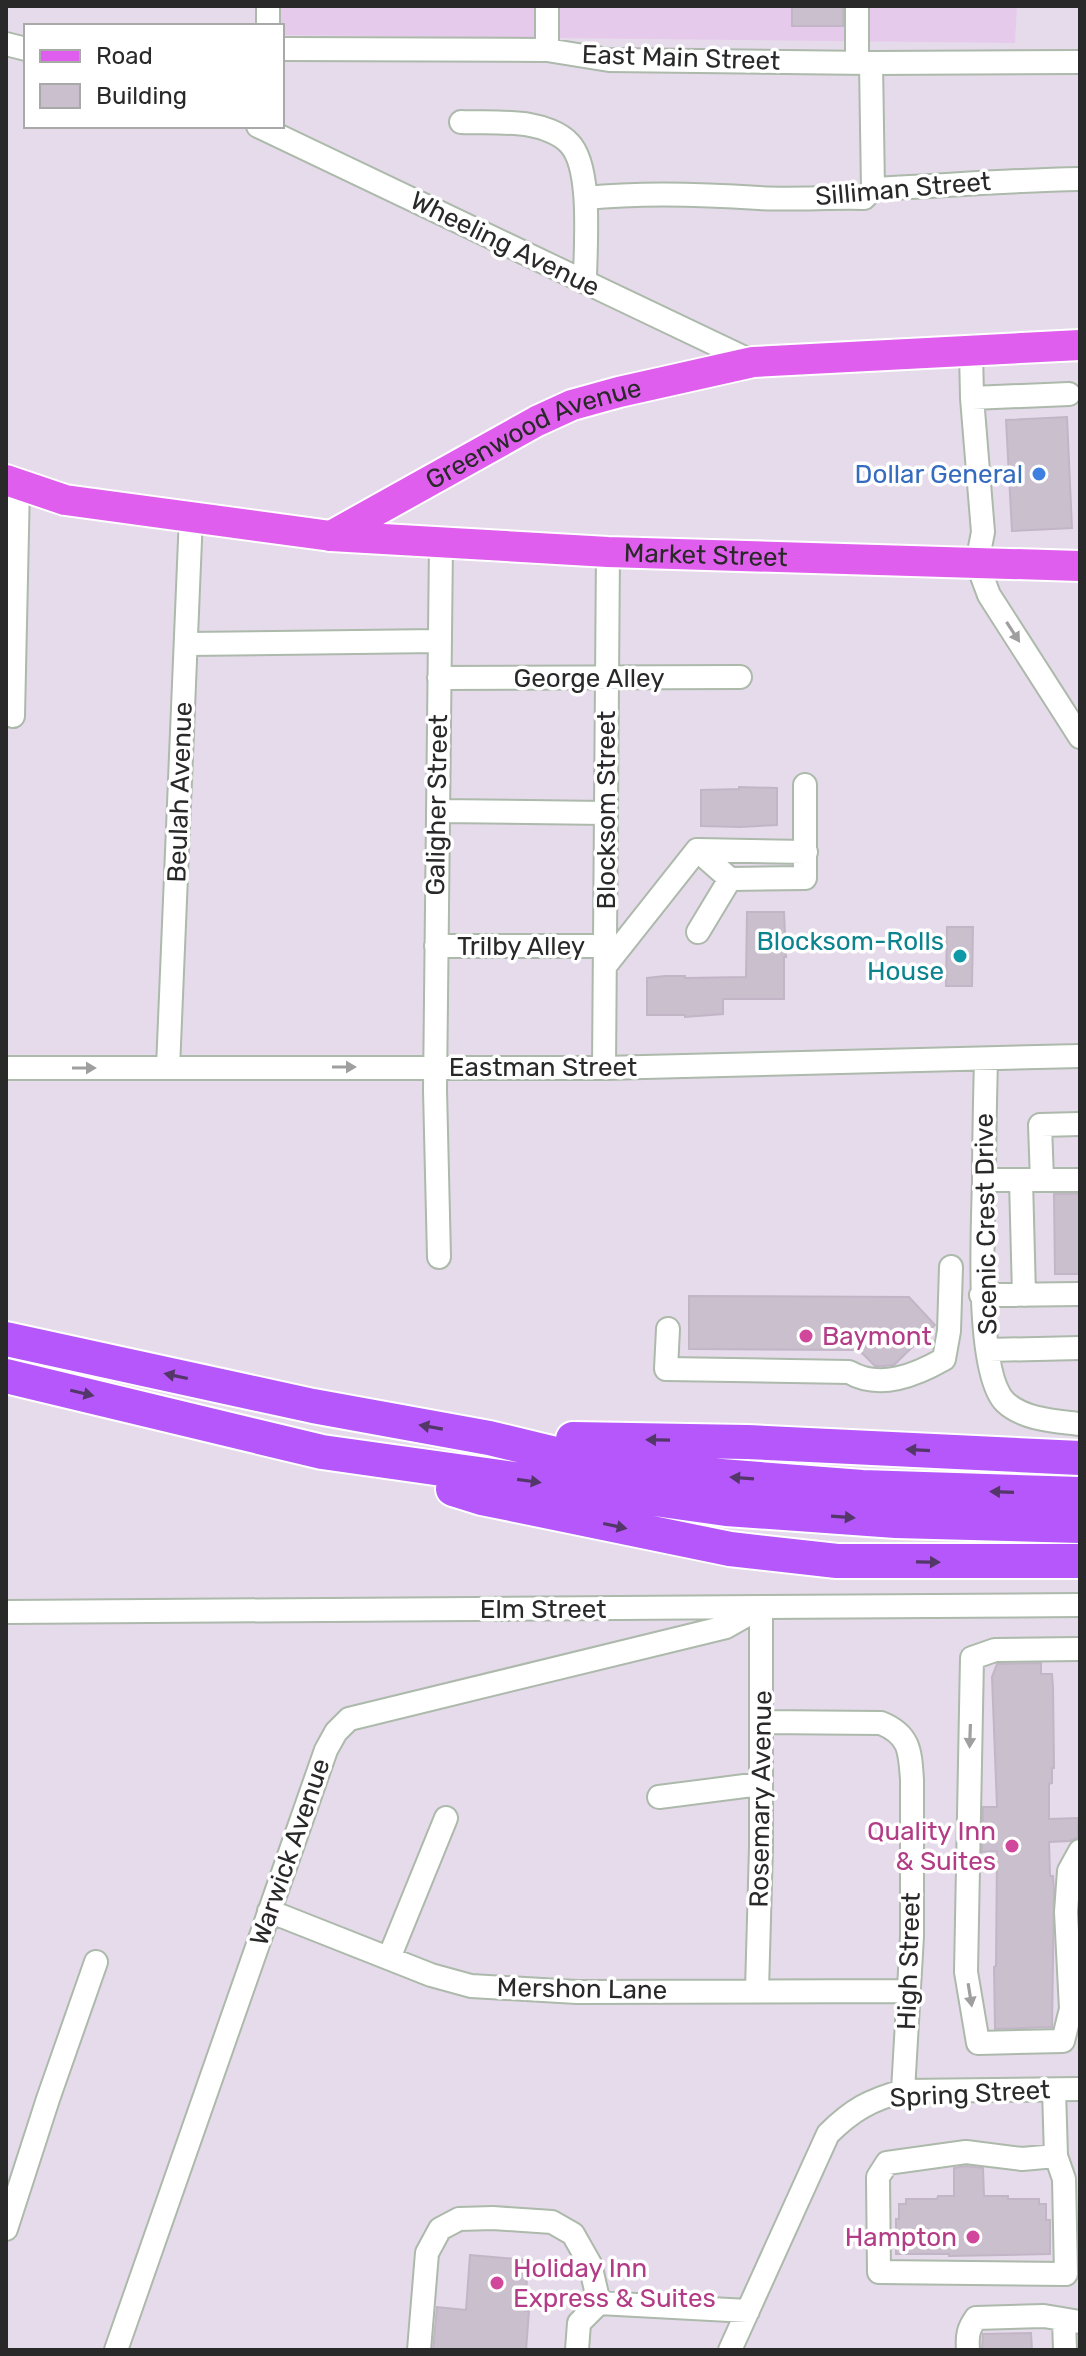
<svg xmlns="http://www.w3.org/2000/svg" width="1086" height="2356" font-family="Rubik,sans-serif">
	<rect width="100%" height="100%" fill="#e6dbeb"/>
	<!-- education -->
	<path fill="#e6caec" d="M258,6H1017L1015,43L282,35V26H259Z"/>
	<!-- building -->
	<path fill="#cabfcd" stroke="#c2b5c6" stroke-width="2" d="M792,6H843V26H792Z
		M1067,417L1072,528L1012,531L1006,420Z
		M739,787L777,788V825L740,827L701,826V790L739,789Z
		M747,912H784L786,957H784V999H723V1014L685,1017V1015H647V978L665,976H685V978L746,977Z
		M947,927H973L972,986H946Z
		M1054,1194H1080V1274H1055Z
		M689,1296L909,1297L935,1325L894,1365L884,1366H875L859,1350L689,1349Z
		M1041,1663V1674H1052L1053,1687L1054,1768H1052V1783L1049,1784V1819L1078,1818V1837L1070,1841L1049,1842L1050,1876H1053L1054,1891L1052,2027L995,2029L994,1967L996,1966L997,1851L982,1852L983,1807H997L992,1677L997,1664Z
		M966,2166L983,2168L984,2196H1008V2199H1039V2204H1046V2220H1050V2254L949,2256V2254H896V2219H899V2204H906V2199H937L938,2196H954V2168Z
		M470,2255L528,2260L525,2311H529L526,2350H433L437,2307L466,2310Z
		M1031,2333L1032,2350H982L983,2334Z"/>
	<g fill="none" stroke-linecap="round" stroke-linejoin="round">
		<!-- minor casing -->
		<g stroke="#acb9ab" stroke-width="26">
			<path id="minor" d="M268,26V6
				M6,44L26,49
				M282,49L547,50L609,60L871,63L1080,62
				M547,50V6
				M857,62V6
				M871,63L873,189
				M461,122C483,123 508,121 530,125C542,127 560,133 569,143C593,167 585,248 585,282
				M258,126L753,362
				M586,198C643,192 701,194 759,198C794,200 830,197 864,198L873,189C942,186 1011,180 1080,179
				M971,351L972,398L983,532L977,563L989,595L1080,737
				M972,398L1069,394
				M187,644L438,641
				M439,678L740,677
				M13,716L18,485
				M438,811L606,813
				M697,850L730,879L805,878V785
				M698,932L730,879
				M436,946H606
				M606,965L697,850L806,852
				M986,1059C985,1100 984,1140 984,1181C983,1225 975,1372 1005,1402C1024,1420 1056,1421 1080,1424
				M6,1068H604L1080,1056
				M168,1068L191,516
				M604,1068L608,552
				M984,1180H1080
				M1021,1180L1024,1295
				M1042,1180L1040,1125L1080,1124
				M439,1257L435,1090L441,544
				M981,1295L1080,1294
				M668,1329L666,1369L849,1372C880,1390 916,1375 944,1359L949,1331L951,1267
				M988,1350L1080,1348
				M6,1612L1080,1605
				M762,1722L881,1723C910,1735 910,1751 912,1780V1936L903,2091
				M659,1797L760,1784
				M1080,1851L1069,1871L1066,1912L1071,2009H1080
				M269,1911L431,1975L471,1986L577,1992L908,1991
				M389,1958L446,1818
				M1071,2009L1063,2041L978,2043L966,1972L972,1658L995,1650L1080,1649
				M1054,2090L1056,2156L1064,2179L1066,2274L879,2272L878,2177L887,2163L966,2152L1022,2159L1056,2156
				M6,2229L48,2099L96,1962
				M1064,2320L1065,2350
				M116,2350L326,1750L336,1732L349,1719L726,1627L761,1607V1847L757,1990
				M419,2350L427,2253L440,2229L459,2219L493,2218L552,2222L573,2234L590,2264L599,2303L748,2311
				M577,2350L579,2323L599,2303
				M730,2350L828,2134C852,2110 870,2100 903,2091L1080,2089
				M968,2350C967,2336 968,2329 976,2318L1044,2316L1080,2322"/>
		</g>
		<!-- major casing -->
		<g stroke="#fff" stroke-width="34">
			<g id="major">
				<path id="s1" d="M6,480L65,500L331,536L608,552L1080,566"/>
				<path id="s2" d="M331,536L537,421L572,405L619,392L753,362L1080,345"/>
			</g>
		</g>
		<!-- highway casing -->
		<g stroke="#fff" stroke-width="38">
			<path id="highway" d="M6,1339L313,1406L489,1438L572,1458L708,1475L862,1487L1080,1494
				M6,1376L322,1452L726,1509L896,1521L1080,1526
				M573,1439L747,1442L1080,1458
				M453,1489L482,1498L730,1549L837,1561H1080"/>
		</g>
		<!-- minor -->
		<use href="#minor" stroke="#fff" stroke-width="22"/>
		<!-- major -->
		<use href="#major" stroke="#e05eed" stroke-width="30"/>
		<!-- highway -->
		<use href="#highway" stroke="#b557fa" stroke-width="34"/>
	</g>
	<!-- one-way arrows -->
	<defs><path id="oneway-solid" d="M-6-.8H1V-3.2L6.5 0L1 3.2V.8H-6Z" transform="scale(2)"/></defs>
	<g fill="#9f9f9f">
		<use href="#oneway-solid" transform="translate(1013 632) rotate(57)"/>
		<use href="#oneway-solid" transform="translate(344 1067)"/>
		<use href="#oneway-solid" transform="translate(84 1068)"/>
		<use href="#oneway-solid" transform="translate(970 1736) rotate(92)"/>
		<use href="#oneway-solid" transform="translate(970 1995) rotate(81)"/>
	</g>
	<g fill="#533768">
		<use href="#oneway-solid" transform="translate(176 1376) rotate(-168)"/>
		<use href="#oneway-solid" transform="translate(82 1393) rotate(13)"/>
		<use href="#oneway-solid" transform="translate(431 1427) rotate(-170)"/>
		<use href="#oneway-solid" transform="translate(658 1440) rotate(-179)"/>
		<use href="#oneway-solid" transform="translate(918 1450) rotate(-177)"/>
		<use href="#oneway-solid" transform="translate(742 1478) rotate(-176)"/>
		<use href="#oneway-solid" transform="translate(529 1481) rotate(8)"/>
		<use href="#oneway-solid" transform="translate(1002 1492) rotate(-178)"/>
		<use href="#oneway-solid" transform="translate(843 1517) rotate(4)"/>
		<use href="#oneway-solid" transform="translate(615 1526) rotate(12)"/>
		<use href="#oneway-solid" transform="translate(928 1562) rotate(1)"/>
	</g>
	<!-- markers -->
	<circle fill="#3f7fe0" stroke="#fff" stroke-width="3" cx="1039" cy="474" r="8"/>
	<circle fill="#0f9aa8" stroke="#fff" stroke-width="3" cx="960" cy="956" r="8"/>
	<g fill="#d1479c" stroke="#fff" stroke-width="3">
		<circle cx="806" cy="1336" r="8"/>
		<circle cx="1012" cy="1846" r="8"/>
		<circle cx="973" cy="2237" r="8"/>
		<circle cx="497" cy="2283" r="8"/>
	</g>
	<g text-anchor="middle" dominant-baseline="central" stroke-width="7" stroke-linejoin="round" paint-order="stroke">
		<!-- street labels -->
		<g font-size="26" fill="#292929" stroke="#fff">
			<text transform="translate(681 58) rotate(2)">East Main Street</text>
			<text transform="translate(903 189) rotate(-5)">Silliman Street</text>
			<text transform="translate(505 244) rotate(26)">Wheeling Avenue</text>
			<text stroke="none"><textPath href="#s2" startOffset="228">Greenwood Avenue</textPath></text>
			<text stroke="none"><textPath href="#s1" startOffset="706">Market Street</textPath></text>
			<text x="589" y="678">George Alley</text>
			<text transform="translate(180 792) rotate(-88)">Beulah Avenue</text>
			<text transform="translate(437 805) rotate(-89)">Galigher Street</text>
			<text transform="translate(606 810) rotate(-90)">Blocksom Street</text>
			<text x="521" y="946">Trilby Alley</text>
			<text x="543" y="1067">Eastman Street</text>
			<text transform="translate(986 1224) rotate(-91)">Scenic Crest Drive</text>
			<text x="543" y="1609">Elm Street</text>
			<text transform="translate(761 1799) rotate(-89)">Rosemary Avenue</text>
			<text transform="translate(290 1852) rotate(-71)">Warwick Avenue</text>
			<text transform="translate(909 1961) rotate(-88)">High Street</text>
			<text transform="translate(582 1989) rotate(1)">Mershon Lane</text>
			<text transform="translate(970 2094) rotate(-3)">Spring Street</text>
		</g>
		<!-- shop labels -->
		<g font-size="26" fill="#366cbe" stroke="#fff" text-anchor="end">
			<text x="1023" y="474">Dollar General</text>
		</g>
		<!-- culture labels -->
		<g font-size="26" fill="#0d838f" stroke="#fff" text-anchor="end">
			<text x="944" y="941">Blocksom-Rolls<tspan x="944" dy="30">House</tspan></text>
		</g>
		<!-- hotel labels -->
		<g font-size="26" fill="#b23c85" stroke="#fff" text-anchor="start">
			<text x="822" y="1336">Baymont</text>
			<text x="996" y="1831" text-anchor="end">Quality Inn<tspan x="996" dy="30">&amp; Suites</tspan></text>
			<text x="957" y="2237" text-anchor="end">Hampton</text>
			<text x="513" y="2268">Holiday Inn<tspan x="513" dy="30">Express &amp; Suites</tspan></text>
		</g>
	</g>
	<!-- border -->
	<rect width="1086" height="2356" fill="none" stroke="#292929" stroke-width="16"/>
	<!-- legend -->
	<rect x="24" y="24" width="260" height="104" fill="#ffffff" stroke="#a9a9a9" stroke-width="2"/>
	<rect x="40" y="50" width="40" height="12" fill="#e05eed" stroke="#a9a9a9" stroke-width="2"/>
	<text x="96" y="64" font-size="24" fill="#292929">Road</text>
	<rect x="40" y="84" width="40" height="24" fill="#cabfcd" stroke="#a9a9a9" stroke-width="2"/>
	<text x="96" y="104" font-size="24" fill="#292929">Building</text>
</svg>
